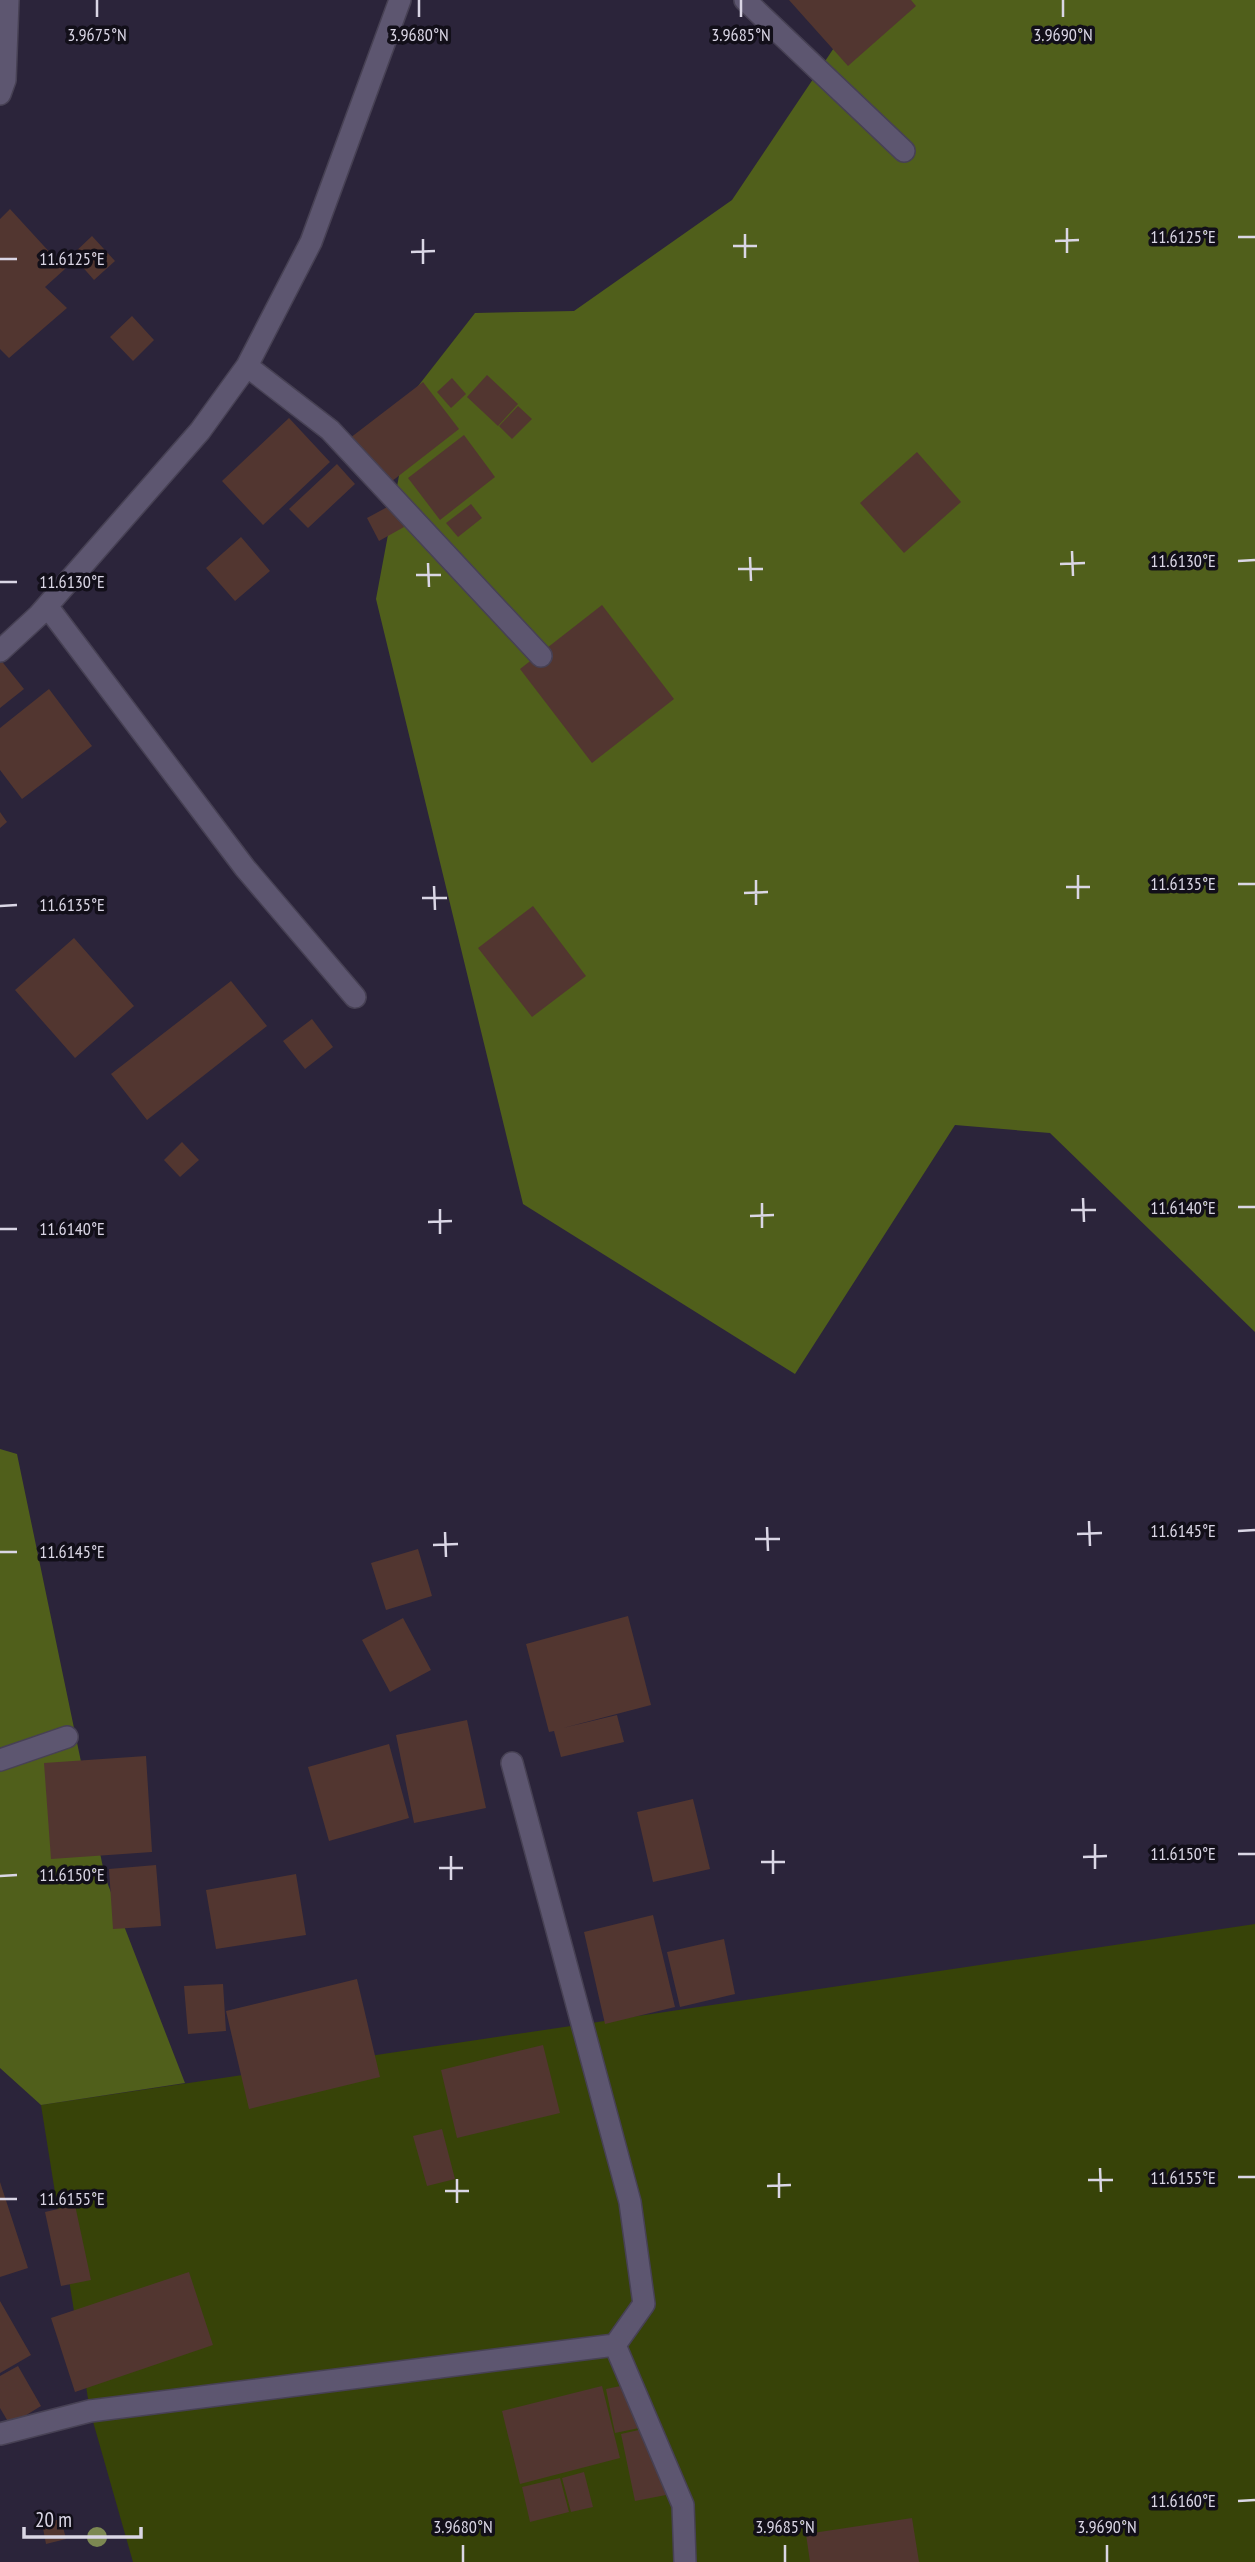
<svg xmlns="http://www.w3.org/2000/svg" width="1255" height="2562" font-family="'PT Sans Narrow',sans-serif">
	<rect width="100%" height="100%" fill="#2b243a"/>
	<!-- green -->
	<path fill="#374308" d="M1255,1924V2562H133L90,2411L41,2105Z"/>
	<!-- forest -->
	<path fill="#505f1b" d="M866,0H1255V1332L1050,1133L955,1125L795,1374L523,1204L376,599L415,390L475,313L574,311L732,200Z
		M0,1449L17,1454L105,1877L185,2083L41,2105L0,2068Z"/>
	<!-- building -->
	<path fill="#523630" d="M789,0H911L916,6L848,66Z
		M10,209L65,269L45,287L67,308L9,358L0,349V219Z
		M92,236L115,261L94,280L72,255Z
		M132,316L154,340L133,361L110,337Z
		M487,375L518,404L498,426L467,397Z
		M452,378L466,394L451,408L437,392Z
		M423,382L459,429L387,485L350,438Z
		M518,406L532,419L512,439L499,426Z
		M289,418L330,462L263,525L222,481Z
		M464,435L495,477L440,520L408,478Z
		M917,452L961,502L904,553L860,503Z
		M337,464L355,484L308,528L289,509Z
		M471,504L482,518L458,537L446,523Z
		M391,505L404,527L379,541L367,518Z
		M241,537L270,571L235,601L206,568Z
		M602,605L674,699L592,763L520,669Z
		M0,659L24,689L0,708Z
		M49,689L92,746L22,799L0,770V728Z
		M0,812L7,822L0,828Z
		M533,906L586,976L532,1017L478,948Z
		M74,938L134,1006L75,1058L15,990Z
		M231,981L267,1026L147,1120L111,1074Z
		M312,1019L333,1047L305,1069L283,1041Z
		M182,1142L199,1160L180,1177L164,1160Z
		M418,1549L432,1596L386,1610L371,1563Z
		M628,1616L651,1705L563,1728L617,1715L624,1742L561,1757L554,1731L549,1732L526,1644Z
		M403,1618L431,1670L390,1692L362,1640Z
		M467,1720L486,1808L414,1823L396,1735Z
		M389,1744L409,1818L329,1841L308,1767Z
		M146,1756L152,1852L51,1859L44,1763Z
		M693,1799L710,1869L653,1882L637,1812Z
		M156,1865L161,1926L113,1929L109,1869Z
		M296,1874L306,1935L216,1949L206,1890Z
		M653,1915L675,2007L605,2024L584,1932Z
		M724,1939L735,1994L680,2007L667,1952Z
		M357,1979L380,2077L249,2109L226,2011Z
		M223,1984L226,2031L188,2034L184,1986Z
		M543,2045L560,2113L457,2138L441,2070Z
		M442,2129L455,2179L427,2186L413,2136Z
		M0,2182L28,2268L0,2277Z
		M75,2205L91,2280L61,2286L45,2212Z
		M189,2272L213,2345L75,2392L51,2318Z
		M0,2301L31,2355L0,2373Z
		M18,2366L41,2406L10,2425L0,2408V2376Z
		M630,2384L639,2428L615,2433L606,2389Z
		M602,2386L620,2458L520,2484L502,2411Z
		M652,2427L666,2495L635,2501L621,2434Z
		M584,2472L593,2507L571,2512L562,2478Z
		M560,2478L569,2512L530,2522L522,2487Z
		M912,2518L919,2562H810L806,2534Z
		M61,2519L66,2539L46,2544L42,2523Z"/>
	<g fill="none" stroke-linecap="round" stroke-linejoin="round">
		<!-- street casing -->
		<g stroke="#474154" stroke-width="24">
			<path id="street" d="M745,0L904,151
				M0,94L5,80L8,0
				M247,366L330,430L541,656
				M47,606L245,868L355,997
				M0,651L39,615L200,431L247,366L311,242L400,0
				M0,1760L67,1737
				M615,2345L683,2505L685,2562
				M0,2434L90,2411L615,2345L644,2304L630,2202L512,1763"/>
		</g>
		<!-- street -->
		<use href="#street" stroke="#5d5670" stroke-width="21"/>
	</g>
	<!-- trees -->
	<circle fill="#7c8852" cx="97" cy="2537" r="10"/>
	<!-- ticks -->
	<path fill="none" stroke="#dad6e5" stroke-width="2.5" d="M97,0V17M419,0V17M741,0V17M1063,0V17M1067,228V253M745,234V258M1238,237H1255M423,239V264M1055,241L1079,240M733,246H757M411,252L435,251M0,259H17M1072,551L1073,576M750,557L751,581M1238,561L1255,560M428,563L429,587M1060,564L1085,563M738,569H763M416,575H441M0,582H17M1078,875V899M756,880V905M1238,884H1255M434,886L435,910M1066,887H1090M744,893L768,892M422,898H447M0,906L17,905M1083,1198L1084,1222M762,1203V1228M1238,1207H1255M440,1209V1234M1071,1210H1096M750,1216L774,1215M428,1222L452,1221M0,1229H17M1089,1521L1090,1546M767,1527L768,1551M1238,1531L1255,1530M445,1532L446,1557M1077,1534L1102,1533M755,1539H780M433,1545L458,1544M0,1552H17M1095,1844V1869M773,1850V1874M1238,1854H1255M451,1856V1880M1083,1857L1107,1856M761,1862H785M439,1868H463M0,1876L17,1875M1100,2168L1101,2192M779,2173V2198M1238,2177H1255M457,2179V2203M1088,2180H1113M767,2186L791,2185M445,2191H469M0,2199H17M1238,2501L1255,2500M463,2545V2562M785,2545V2562M1107,2545V2562"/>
	<g font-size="18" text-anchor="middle" fill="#dad6e5" stroke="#120f19" stroke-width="7" stroke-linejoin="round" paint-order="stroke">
		<text x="97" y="41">3.9675°N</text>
		<text x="419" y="41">3.9680°N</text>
		<text x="741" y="41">3.9685°N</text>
		<text x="1063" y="41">3.9690°N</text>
		<text x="1183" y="243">11.6125°E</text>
		<text x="72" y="265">11.6125°E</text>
		<text x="1183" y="567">11.6130°E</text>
		<text x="72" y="588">11.6130°E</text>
		<text x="1183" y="890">11.6135°E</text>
		<text x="72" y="911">11.6135°E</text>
		<text x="1183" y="1214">11.6140°E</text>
		<text x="72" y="1235">11.6140°E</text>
		<text x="1183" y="1537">11.6145°E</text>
		<text x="72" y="1558">11.6145°E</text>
		<text x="1183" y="1860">11.6150°E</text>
		<text x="72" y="1881">11.6150°E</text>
		<text x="1183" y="2184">11.6155°E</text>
		<text x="72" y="2205">11.6155°E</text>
		<text x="1183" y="2507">11.6160°E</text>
		<text x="463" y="2533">3.9680°N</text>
		<text x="785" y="2533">3.9685°N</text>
		<text x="1107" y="2533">3.9690°N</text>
	</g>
	<!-- scale -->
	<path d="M24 2527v10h117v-10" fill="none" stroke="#dad6e5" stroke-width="3.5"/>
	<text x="35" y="2527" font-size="21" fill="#dad6e5" stroke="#120f19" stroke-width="5" paint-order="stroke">20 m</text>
</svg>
